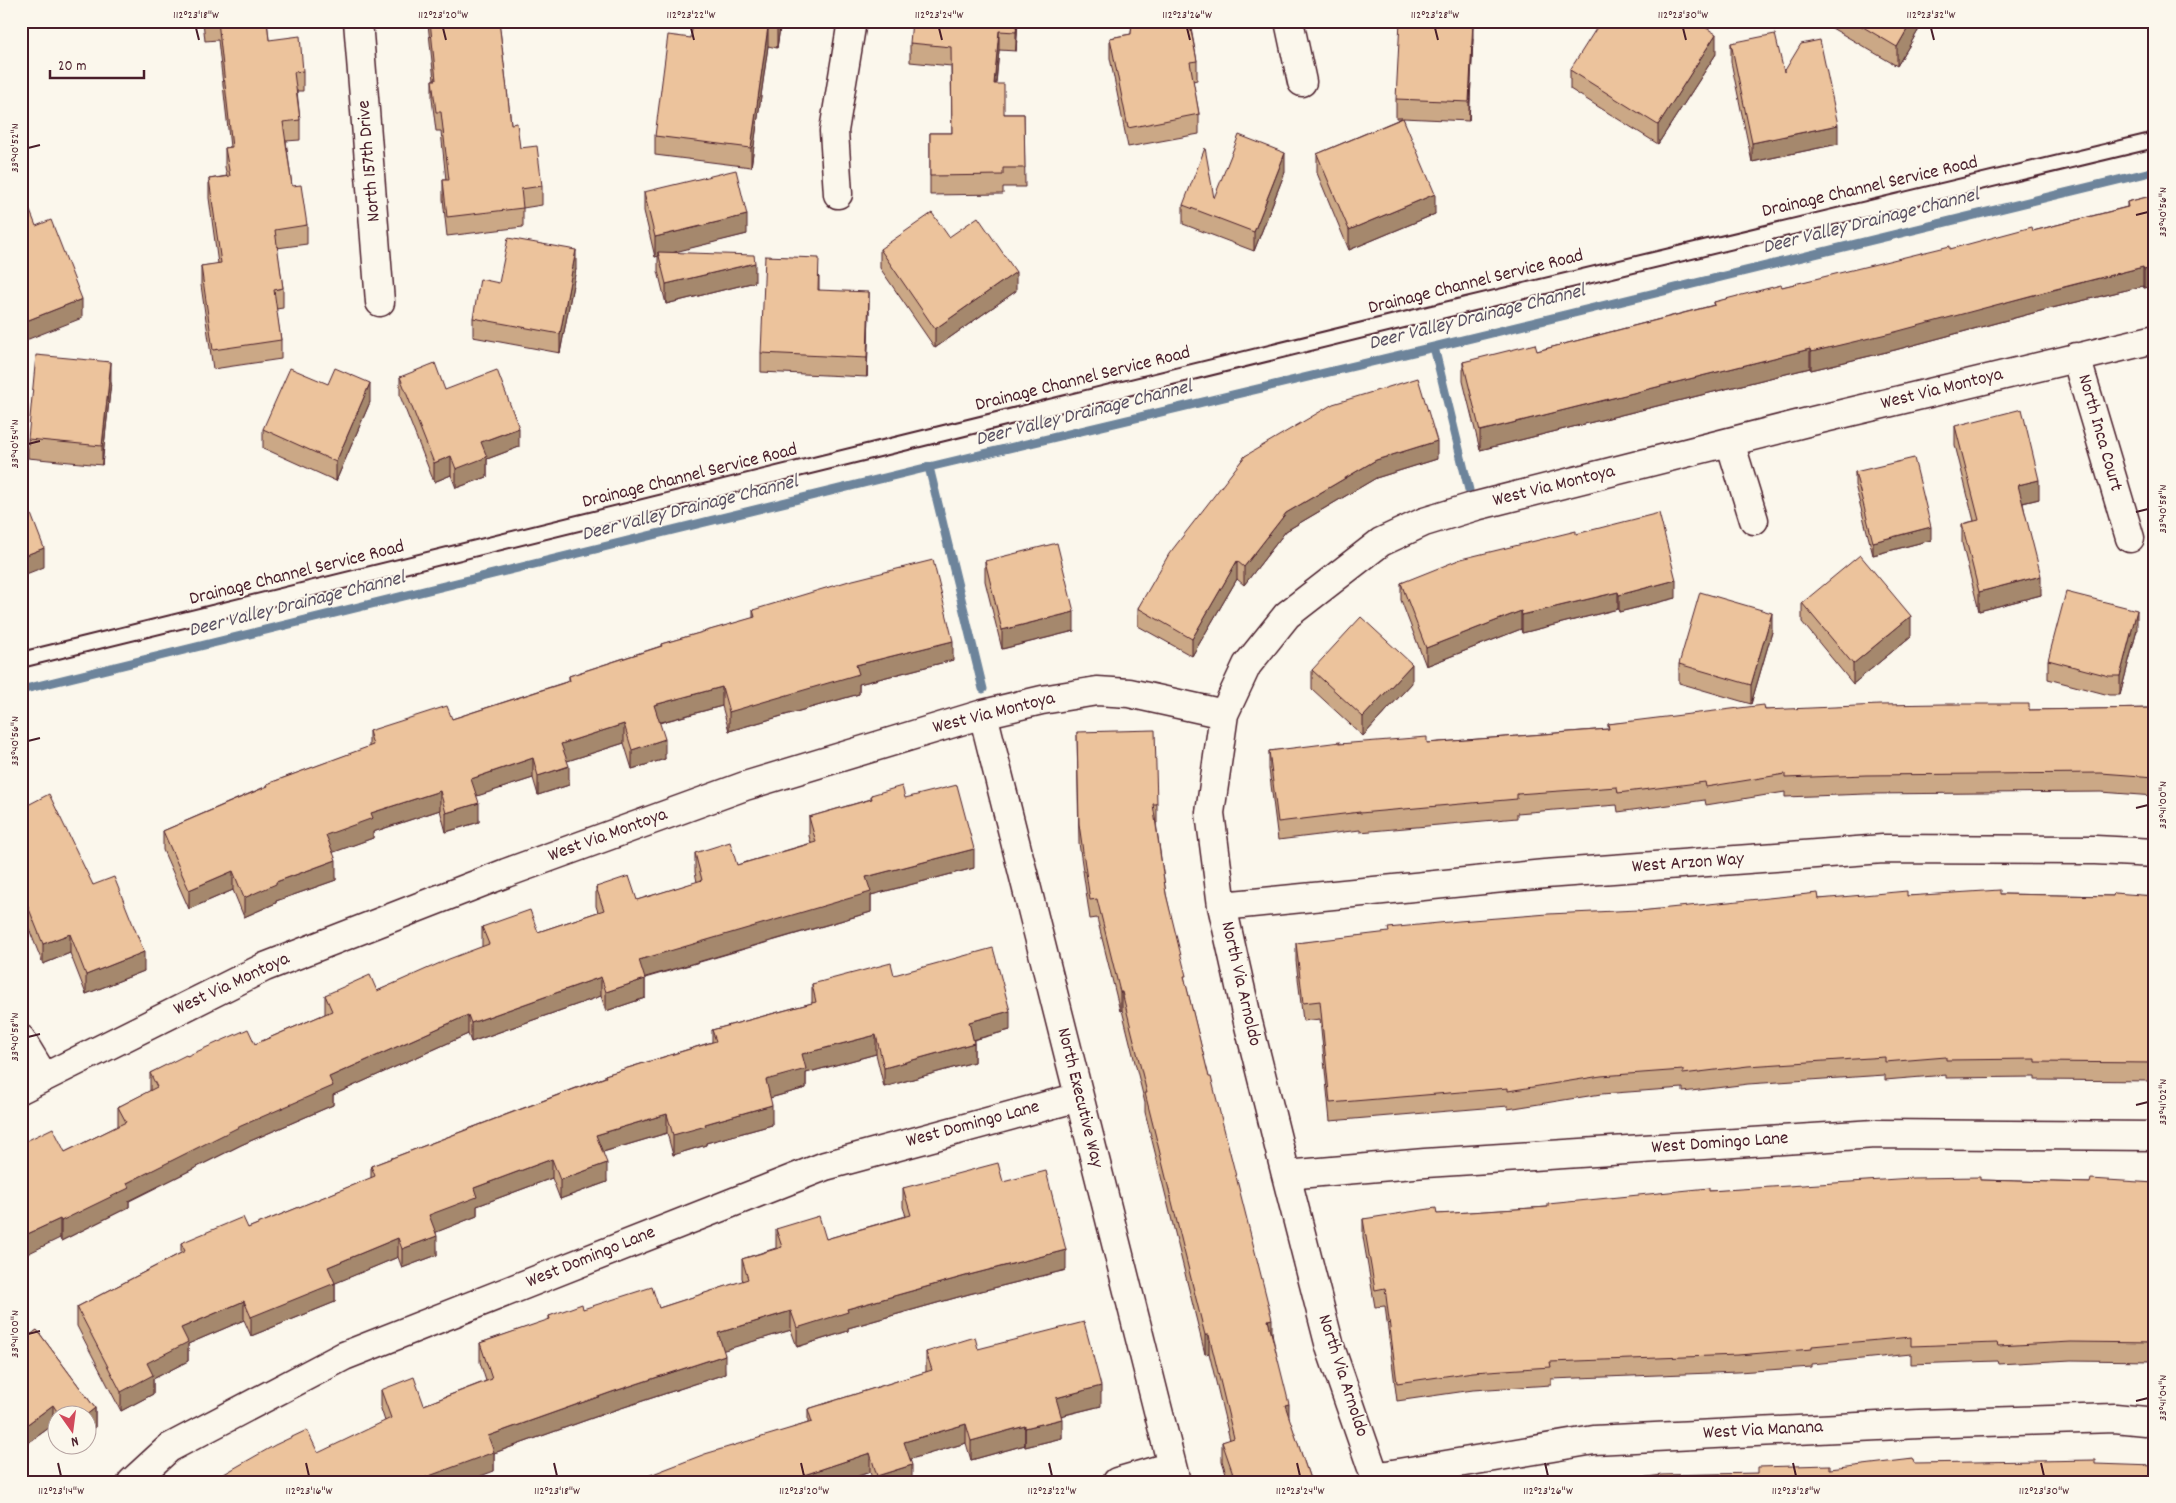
<svg xmlns="http://www.w3.org/2000/svg" width="2176" height="1503" font-family="Dekko,sans-serif">
	<rect width="100%" height="100%" fill="#fbf7ec"/>
	<filter id="ink" filterUnits="userSpaceOnUse"><feTurbulence type="fractalNoise" baseFrequency=".02" numOctaves="2"/><feDisplacementMap in="SourceGraphic" scale="10" xChannelSelector="R" yChannelSelector="G"/><feConvolveMatrix kernelMatrix="1 2 1 2 8 2 1 2 1" color-interpolation-filters="sRGB"/></filter>
	<g filter="url(#ink)">
		<g fill="none" stroke-linecap="round" stroke-linejoin="round">
			<!-- stream -->
			<path stroke="#6d849b" stroke-width="9" d="M1434,347L1469,490
				M929,467L983,689
				M21,690L929,467L1434,347L2155,171"/>
			<!-- lane casing -->
			<g stroke="#4a1f2b" stroke-width="18">
				<path id="lane" d="M21,660L1424,315L2155,140"/>
			</g>
			<!-- street casing -->
			<g stroke="#4a1f2b" stroke-width="31">
				<path id="street" d="M358,21L380,302
					M1289,21L1302,82
					M838,194L834,131L852,21
					M2155,339L1808,422L1476,506L1424,522L1381,542L1287,615L1247,665L1224,714L1210,813L1222,906L1248,1022L1286,1175L1330,1347L1375,1477L1594,1440L1919,1424L2115,1418L2155,1422
					M2076,357L2130,538
					M1730,442L1754,520
					M983,714L1176,1482
					M1222,906L1545,874L1883,849L2095,850L2155,853
					M21,1039L44,1077
					M21,1089L265,967L506,873L745,786L983,714L1042,700L1097,691L1129,693L1224,714
					M1286,1175L1425,1163L1875,1134L2155,1136
					M132,1482L169,1448L344,1356L825,1166L1079,1097
					M1117,1482L1172,1466"/>
			</g>
			<!-- lane -->
			<use href="#lane" stroke="#fbf7ec" stroke-width="14"/>
			<!-- street -->
			<use href="#street" stroke="#fbf7ec" stroke-width="28"/>
		</g>
		<!-- wall -->
		<path fill="#cba886" stroke="#4a1f2b" d="M203,21H267L269,40L303,71V91H297L300,120V140L286,141L292,186L307,225V244L277,248L283,288V308L276,309L281,340V359L213,369L201,285V266L218,264L209,198V179L227,176L225,167V148L230,147L218,40L205,41Z
			M424,21H499L511,124L520,148L542,186V205L523,208V227L447,236L443,199V180H446L441,131H436L432,99V80H434L428,24H425Z
			M781,21L777,48L768,46L751,167L655,155V136L691,38Z
			M1018,21L1016,51L999,50L996,84L1004,114H1024L1025,187H1003V194L930,195V133H952L951,66L910,62V43Z
			M1132,21H1213V24L1190,23L1197,61V80L1193,81L1199,114V134L1128,147L1110,58V38L1131,34Z
			M1825,21H1924L1897,66L1825,24Z
			M1473,39L1469,121L1403,118L1435,214L1349,250L1317,173V154L1402,118H1396V99Z
			M1731,43L1784,72L1838,144L1752,162L1731,62Z
			M1716,54L1658,144L1570,89V70Z
			M1285,172L1254,251L1183,224V205L1214,198Z
			M644,192L747,234L672,252L755,282L666,304L658,271V256L655,257L644,211Z
			M2155,195V286L2144,288L2143,286L2048,309L1895,350L1811,370L1810,368L1480,450L1463,381V362L1537,351L1714,305V302L1782,287L2033,231L2127,207V202Z
			M949,237L1016,291L935,348L880,268V249Z
			M576,269L560,353L473,337V318L499,283Z
			M819,277V290L869,311L867,377L761,372V353Z
			M400,377L445,390L519,447L487,459V477L456,488L451,475L434,482L400,396Z
			M111,382L102,465L28,458V439Z
			M328,384L370,402L336,481L263,448V429Z
			M1955,426L2039,499L2023,503L2041,595L1979,611L1962,543V524L1974,521L1955,445Z
			M1245,456L1437,459L1376,478L1286,531L1244,585L1237,579L1192,656L1138,626V608Z
			M1855,472L1931,540L1873,555L1855,485Z
			M1576,534L1676,598L1619,612L1618,609L1522,633L1521,629L1426,666L1401,600V583Z
			M985,561L1074,631L1002,649L985,581Z
			M1802,603L1911,636L1853,684L1802,622Z
			M753,610L953,660L859,684V694L729,731L722,706L659,723L665,759L632,769L624,743L567,761L569,785L538,795L533,778L476,796L479,822L446,832L440,810L373,832V838L333,852L336,880L276,901V903L244,917L233,890L189,909L163,850V831L267,786V784L369,747V731L452,719L569,681V676L661,646V644L753,618Z
			M2137,630L2120,695H2109L2048,679V660Z
			M1772,632L1751,704L1679,683V664Z
			M1312,670L1412,683L1363,736L1312,689Z
			M2155,708V796L2101,792L1866,794L1785,797V792L1706,805L1705,800L1618,812L1617,805L1517,813V818L1360,832V830L1278,840L1269,769V751L1340,744L1427,743L1608,729V724L1765,710H2029Z
			M1077,732L1157,804V823H1156L1166,894L1186,985L1272,1333L1289,1418L1311,1482H1229L1222,1461V1442L1230,1440L1209,1353L1205,1354L1145,1112V1103L1122,1010L1120,1011L1097,918L1090,919L1079,843Z
			M871,795L905,798L974,868L871,895V912L645,978V998L606,1011L601,996L471,1042L468,1034L333,1095V1105L241,1145L129,1201V1207L61,1241L22,1148V1143L65,1152L118,1126V1107L150,1091V1073L187,1056L255,1044L325,1014V995L377,991L482,947V927L538,932L598,912L596,906V887L637,900L697,882L695,872V853L737,865L811,843L809,836V817L871,799Z
			M28,805L93,885L144,971L86,994L70,953L43,964L23,914L21,915Z
			M2000,894L2113,896H2155V1081L2035,1080V1077L1946,1078V1075L1885,1080V1075L1748,1084L1683,1092V1088L1601,1094L1508,1109V1106L1330,1121L1320,1019L1303,1021L1296,961V943L1639,911L1819,899L1907,896Z
			M894,975L1010,1030L974,1040V1062L884,1087L876,1054L806,1073V1088L770,1098L772,1125L706,1143V1145L673,1155L667,1133L603,1152L607,1182L560,1199L552,1178L477,1206V1216L436,1232L437,1255L402,1268L398,1257L335,1283V1302L251,1336L244,1320L188,1344V1361L153,1379V1394L121,1411L77,1326V1307L181,1253V1243L248,1228L371,1178V1166L605,1077V1075L712,1042V1030L812,1003V984Z
			M1980,1180L2090,1183H2155V1361L2071,1360L1998,1364L1997,1361L1911,1364V1354L1812,1364V1367L1738,1372L1551,1379V1385L1473,1390L1397,1401L1385,1306L1375,1307L1363,1237V1219L1548,1207L1709,1191Z
			M1003,1182L1066,1270L969,1294L848,1328V1331L797,1347L791,1330L723,1350L725,1374L612,1411L494,1453V1471L385,1421L381,1409V1390L424,1405L486,1381L480,1362V1343L549,1320V1316L583,1309L659,1308L743,1281L742,1278V1259L776,1248V1229L826,1239L906,1216L903,1207V1188Z
			M37,1330L95,1408V1427L88,1433V1416H58V1431L53,1425L21,1448V1342Z
			M978,1349L1101,1406L1061,1416L1062,1438L1025,1447V1445L971,1460L966,1443L910,1459L912,1482H873L870,1472L841,1482H632L808,1423V1409L926,1372V1352Z"/>
		<!-- shaded-wall -->
		<path fill="#a5886d" stroke="#4a1f2b" d="M778,21H781L777,48V29Z
			M1017,21H1018L1016,51V32Z
			M1473,21V39L1469,121V102Z
			M1912,21H1924L1897,66V47Z
			M768,27V46L751,167V148Z
			M999,31V50L994,103V84Z
			M1716,34V54L1658,144V125Z
			M1838,125V144L1752,162V143Z
			M1285,153V172L1254,251V232Z
			M1435,194V214L1349,250V230Z
			M747,215V234L659,256L658,252V256L655,257V237Z
			M576,250V269L560,353V334Z
			M755,263V282L666,304V284Z
			M2143,267V286L2048,309L1895,350L1811,370V352Z
			M2155,267V286L2144,288V270Z
			M1016,272V291L935,348V329Z
			M869,292V311L867,377V358Z
			M82,299V318L21,342V323Z
			M1810,349V368L1480,450V431Z
			M111,362V382L102,465V446Z
			M370,383V402L336,481V462Z
			M519,428V447L487,459V477L456,488V469L481,442Z
			M1437,441V459L1376,478L1286,531L1244,585V567L1286,513L1376,460Z
			M451,456V475L434,482V463Z
			M2039,480V499L2018,504V485Z
			M1931,527V540L1873,555V542Z
			M44,548V567L21,576V557Z
			M1237,561V579L1192,656V639Z
			M2041,576V595L1979,611V592Z
			M1676,580V598L1619,612V595Z
			M1618,592V609L1522,633V615Z
			M2137,610V630L2120,695V676Z
			M1521,611V629L1426,666V648Z
			M1074,612V631L1002,649V630Z
			M1772,613V632L1751,704V685Z
			M1911,616V636L1853,684V664Z
			M953,641V660L859,684V694L729,731V712L856,665Z
			M1412,664V683L1363,736V717Z
			M722,687V706L654,724V705Z
			M624,724V743L561,763V744Z
			M665,739V759L632,769V750Z
			M533,758V778L471,798V779Z
			M569,766V785L538,795V776Z
			M440,791V810L373,832V838L326,855V835L371,813Z
			M479,803V822L446,832V813Z
			M974,849V868L871,895V912L639,979V960L866,877Z
			M336,860V880L276,901V903L244,917V898L276,882Z
			M233,871V890L189,909V890Z
			M23,894V914L21,915V895Z
			M70,934V953L43,964V944Z
			M144,952V971L86,994V975Z
			M601,977V996L471,1042V1023Z
			M645,979V998L606,1011V992Z
			M1120,992H1122V1010L1120,1011Z
			M1010,1011V1030L969,1041V1022Z
			M468,1015V1034L333,1095V1105L241,1145L129,1201V1207L61,1241V1221L127,1183L329,1077Z
			M876,1035V1054L806,1073V1088L766,1099V1080L802,1054Z
			M974,1043V1062L884,1087V1068Z
			M772,1105V1125L706,1143V1145L673,1155V1135L705,1124Z
			M667,1114V1133L596,1154V1135Z
			M552,1159V1178L477,1206V1216L429,1235V1215L474,1188Z
			M607,1163V1182L560,1199V1180Z
			M60,1219V1238L21,1257V1237Z
			M437,1236V1255L402,1268V1249Z
			M398,1238V1257L331,1285L335,1283V1302L251,1336V1317L328,1267Z
			M1066,1250V1270L969,1294L848,1328V1331L797,1347V1328L847,1309L969,1275Z
			M244,1301V1320L188,1344V1361L153,1379V1394L121,1411V1392L147,1363L181,1328Z
			M791,1311V1330L718,1352V1333Z
			M1272,1319V1337L1268,1320Z
			M1205,1335H1209V1353L1205,1354Z
			M725,1355V1374L612,1411L494,1453V1471L465,1482H413L488,1436L612,1392Z
			M1101,1386V1406L1056,1417V1398Z
			M1289,1404V1422L1285,1405Z
			M53,1405V1425L21,1448V1429Z
			M95,1408V1427L88,1433V1416H85Z
			M1062,1419V1438L1025,1447V1428Z
			M966,1424V1443L904,1461V1442Z
			M1025,1426V1445L971,1460V1441Z
			M870,1453V1472L841,1482H804V1475Z
			M912,1465V1482H877V1476Z"/>
		<!-- building -->
		<path fill="#ecc39c" stroke="#4a1f2b" d="M218,21H267L269,40L300,36L303,71L294,72L300,120L283,122L292,186L301,185L307,225L275,230L283,288L274,290L281,340L213,350L201,266L221,263L209,179L230,176L225,148L232,147Z
			M430,21H499L511,124L517,123L520,148L537,146L542,186L521,189L523,208L447,217L443,180H449L441,112H436L432,80H436Z
			M693,21H778L777,29L768,27L751,148L655,136L668,35L691,38Z
			M912,21H1017L1016,32L999,31L994,84H1004V114H1024L1025,168H1003V175L930,176V133H952L951,47L910,43Z
			M1132,21H1189L1197,61L1190,62L1199,114L1128,128L1110,38L1131,34Z
			M1400,21H1473L1469,102L1396,99Z
			M1601,21H1695L1716,34L1658,125L1570,70Z
			M1853,21H1912L1897,47Z
			M1775,34L1784,72L1801,44L1820,40L1838,125L1752,143L1731,43Z
			M1403,118L1435,194L1349,230L1317,154Z
			M1239,135L1285,153L1254,232L1183,205L1205,148L1214,198Z
			M736,170L747,215L655,237L644,192Z
			M21,188L36,226L51,220L82,299L21,323Z
			M2155,195V267L2144,270L2143,267L2048,291L1895,332L1811,352L1810,349L1480,431L1463,362L1535,344L1537,351L1715,305L1714,302L1781,285L1782,287L1950,246V249L2032,227L2033,231L2128,207L2127,202Z
			M932,213L949,237L978,217L1016,272L935,329L880,249Z
			M508,238L576,250L560,334L473,318L480,279L499,283Z
			M658,252L754,255L755,263L666,284Z
			M765,256L819,258L818,290L869,292L867,358L761,353Z
			M36,355L111,362L102,446L28,439Z
			M435,363L445,390L497,370L519,428L481,442L487,457L456,469L451,456L434,463L400,377Z
			M290,368L328,384L335,368L370,383L336,462L263,429Z
			M1418,378L1437,441L1376,460L1286,513L1244,567L1237,561L1192,639L1138,608L1169,554L1245,456L1333,404Z
			M2022,409L2039,480L2018,485L2041,576L1979,592L1962,524L1979,520L1955,426Z
			M1914,458L1931,527L1873,542L1855,472Z
			M21,488L44,548L21,557Z
			M1659,513L1676,580L1619,595L1618,592L1522,615L1521,611L1426,648L1401,583L1461,559L1576,531V534Z
			M1057,543L1074,612L1002,630L985,561Z
			M1860,555L1911,616L1853,664L1802,603Z
			M933,560L953,641L856,665L859,674L729,712L722,687L654,705L665,739L632,750L624,724L561,744L569,766L538,776L533,758L471,779L479,803L446,813L440,791L371,813L373,818L326,835L336,860L276,882V884L244,898L233,871L189,890L163,831L268,786L267,784L373,745L369,731L447,706L452,719L570,681L569,676L662,646L661,644L755,617L753,610L849,581Z
			M1700,592L1772,613L1751,685L1679,664Z
			M2066,592L2137,610L2120,676H2109L2048,660Z
			M1361,617L1412,664L1363,717L1312,670Z
			M1943,704H2029V710L2155,708V777L2101,773L1866,775L1785,778V774L1706,787L1705,782L1618,793L1617,787L1517,794V799L1360,813V812L1278,822L1269,751L1340,742L1339,744L1427,737V743L1609,729L1608,724L1764,705L1765,710L1880,705Z
			M1155,730L1157,804H1153L1166,894L1186,976H1184L1209,1077H1211L1272,1319L1268,1320L1289,1404L1285,1405L1311,1482H1236L1222,1442L1234,1438L1209,1335H1205L1145,1093H1147L1122,992H1120L1097,899L1090,900L1079,824L1077,732Z
			M957,785L974,849L866,877L871,892L639,960L645,979L606,992L601,977L471,1023L468,1015L329,1077L333,1086L241,1126L127,1183L129,1188L61,1221L60,1219L21,1237V1148L24,1147L22,1143L53,1128L65,1152L126,1122L118,1107L157,1087L150,1073L186,1055L187,1056L248,1029L255,1044L332,1011L325,995L370,975L377,991L449,959L489,944L482,927L530,910L538,932L604,910L596,887L629,876L637,900L702,880L695,853L730,842L737,865L816,842L809,817L872,799L871,795L902,786L905,798Z
			M21,789L28,805L49,794L93,885L114,877L144,952L86,975L70,934L43,944L23,894L21,895Z
			M2000,890V894L2113,896L2114,893L2155,896V1063L2035,1062V1059L1946,1060V1057L1885,1062V1057L1748,1066L1683,1074V1070L1601,1076L1508,1091V1088L1330,1103L1320,1001L1303,1003L1296,943L1389,932L1388,928L1459,921L1548,914L1639,910V911L1818,893L1819,899L1907,891V896Z
			M993,948L1010,1011L969,1022L974,1043L884,1068L876,1035L802,1054L806,1069L766,1080L772,1105L705,1124L706,1126L673,1135L667,1114L596,1135L607,1163L560,1180L552,1159L474,1188L477,1197L429,1215L437,1236L402,1249L398,1238L328,1267L335,1283L251,1317L244,1301L181,1328L188,1342L147,1363L153,1375L121,1392L77,1307L185,1251L181,1243L243,1217L248,1228L375,1176L371,1166L606,1077L605,1075L716,1041L712,1030L816,1002L812,984L891,963L894,975Z
			M998,1163L1003,1182L1046,1171L1066,1250L969,1275L847,1309L848,1312L797,1328L791,1311L718,1333L725,1355L612,1392L488,1436L494,1452L413,1482H210L275,1445L307,1430L318,1453L391,1418L381,1390L414,1377L424,1405L492,1379L480,1343L550,1319L549,1316L582,1304L583,1309L652,1287L659,1308L748,1279L742,1259L782,1247L776,1229L819,1216L826,1239L911,1215L903,1188Z
			M1980,1177V1180L2090,1183L2091,1179L2155,1183V1343L2071,1342L1998,1346L1997,1343L1911,1346V1337L1812,1346V1349L1738,1355L1550,1362L1551,1367L1473,1372L1397,1383L1385,1288L1375,1290L1363,1219L1436,1208L1437,1214L1548,1207V1204L1709,1188V1191L1913,1178Z
			M1084,1322L1101,1386L1056,1398L1062,1419L1025,1428V1426L971,1441L966,1424L904,1442L912,1465L877,1476L870,1453L804,1475L806,1482H632L705,1454L812,1422L808,1409L932,1370L926,1352L975,1337L978,1349Z
			M37,1330L95,1408L85,1416H60L53,1405L21,1429V1342Z
			M1913,1459L1914,1463L2096,1460V1464L2155,1466V1482H1608L1662,1475L1758,1473V1467L1830,1465V1469Z"/>
	</g>
	<!-- ticks -->
	<path fill="none" stroke="#4a1f2b" stroke-width="2" d="M196,28L199,40M443,28L446,40M691,28L694,40M939,28L942,40M1187,28L1190,40M1435,28L1438,40M1683,28L1686,40M1931,28L1934,40M28,148L40,145M2136,215L2148,212M28,444L40,441M2136,512L2148,509M28,741L40,738M2136,808L2148,805M28,1037L40,1034M2136,1105L2148,1102M28,1334L40,1331M2136,1401L2148,1398M58,1463L61,1476M306,1463L309,1476M554,1463L557,1476M801,1463L804,1476M1049,1463L1052,1476M1297,1463L1300,1476M1545,1463L1548,1476M1793,1463L1796,1476M2041,1463L2044,1476"/>
	<g text-anchor="middle" dominant-baseline="central" stroke-width="4" stroke-linejoin="round" paint-order="stroke">
		<!-- street labels -->
		<g font-size="19" fill="#4a1f2b" stroke="#fbf7ec">
			<text transform="translate(370 161) rotate(-95)">North 157th Drive</text>
			<text transform="translate(1870 188) rotate(-13)">Drainage Channel Service Road</text>
			<text transform="translate(1476 283) rotate(-14)">Drainage Channel Service Road</text>
			<text transform="translate(1083 380) rotate(-14)">Drainage Channel Service Road</text>
			<text transform="translate(1942 390) rotate(-14)">West Via Montoya</text>
			<text transform="translate(2099 433) rotate(74)">North Inca Court</text>
			<text transform="translate(690 477) rotate(-14)">Drainage Channel Service Road</text>
			<text transform="translate(1554 487) rotate(-14)">West Via Montoya</text>
			<text transform="translate(297 574) rotate(-14)">Drainage Channel Service Road</text>
			<text transform="translate(994 714) rotate(-14)">West Via Montoya</text>
			<text transform="translate(608 836) rotate(-20)">West Via Montoya</text>
			<text transform="translate(1688 864) rotate(-4)">West Arzon Way</text>
			<text transform="translate(1240 984) rotate(77)">North Via Arnoldo</text>
			<text transform="translate(232 985) rotate(-25)">West Via Montoya</text>
			<text transform="translate(1079 1098) rotate(76)">North Executive Way</text>
			<text transform="translate(973 1125) rotate(-15)">West Domingo Lane</text>
			<text transform="translate(1720 1144) rotate(-4)">West Domingo Lane</text>
			<text transform="translate(591 1258) rotate(-22)">West Domingo Lane</text>
			<text transform="translate(1342 1376) rotate(72)">North Via Arnoldo</text>
			<text transform="translate(1763 1431) rotate(-3)">West Via Manana</text>
		</g>
		<!-- water labels -->
		<g font-size="20" font-style="italic" fill="#5b5263" stroke="#fbf7ec">
			<text transform="translate(1871 222) rotate(-14)">Deer Valley Drainage Channel</text>
			<text transform="translate(1477 318) rotate(-14)">Deer Valley Drainage Channel</text>
			<text transform="translate(1084 414) rotate(-14)">Deer Valley Drainage Channel</text>
			<text transform="translate(690 509) rotate(-14)">Deer Valley Drainage Channel</text>
			<text transform="translate(297 605) rotate(-14)">Deer Valley Drainage Channel</text>
		</g>
	</g>
	<!-- margin -->
	<rect width="2176" height="1503" fill="none" stroke="#fbf7ec" stroke-width="55"/>
	<!-- north arrow -->
	<g transform="translate(72 1430) rotate(166)"><circle r="24" fill="#fbf7ec" stroke="#b4a19f"/>
	<path d="M0-4L9 19L0 12L-9 19Z" fill="#d1495b"/>
	<text y="-8" font-size="14" font-weight="bold" text-anchor="middle" fill="#4a1f2b">N</text>
	</g>
	<!-- scale -->
	<path d="M50 70v8h94v-8" fill="none" stroke="#4a1f2b" stroke-width="2.5"/>
	<text x="58" y="70" font-size="15" fill="#4a1f2b" stroke="#fbf7ec" stroke-width="4" paint-order="stroke">20 m</text>
	<rect x="28" y="28" width="2120" height="1448" fill="none" stroke="#4a1f2b" stroke-width="2"/>
	<g font-size="12" text-anchor="middle" fill="#4a1f2b">
		<text x="196" y="18">112°23'18"W</text>
		<text x="443" y="18">112°23'20"W</text>
		<text x="691" y="18">112°23'22"W</text>
		<text x="939" y="18">112°23'24"W</text>
		<text x="1187" y="18">112°23'26"W</text>
		<text x="1435" y="18">112°23'28"W</text>
		<text x="1683" y="18">112°23'30"W</text>
		<text x="1931" y="18">112°23'32"W</text>
		<text transform="translate(14 148) rotate(-90)" y="4">33°40'52"N</text>
		<text transform="translate(2162 212) rotate(-90)" y="4">33°40'56"N</text>
		<text transform="translate(14 444) rotate(-90)" y="4">33°40'54"N</text>
		<text transform="translate(2162 509) rotate(-90)" y="4">33°40'58"N</text>
		<text transform="translate(14 741) rotate(-90)" y="4">33°40'56"N</text>
		<text transform="translate(2162 805) rotate(-90)" y="4">33°41'00"N</text>
		<text transform="translate(14 1037) rotate(-90)" y="4">33°40'58"N</text>
		<text transform="translate(2162 1102) rotate(-90)" y="4">33°41'02"N</text>
		<text transform="translate(14 1334) rotate(-90)" y="4">33°41'00"N</text>
		<text transform="translate(2162 1398) rotate(-90)" y="4">33°41'04"N</text>
		<text x="61" y="1494">112°23'14"W</text>
		<text x="309" y="1494">112°23'16"W</text>
		<text x="557" y="1494">112°23'18"W</text>
		<text x="804" y="1494">112°23'20"W</text>
		<text x="1052" y="1494">112°23'22"W</text>
		<text x="1300" y="1494">112°23'24"W</text>
		<text x="1548" y="1494">112°23'26"W</text>
		<text x="1796" y="1494">112°23'28"W</text>
		<text x="2044" y="1494">112°23'30"W</text>
	</g>
</svg>
